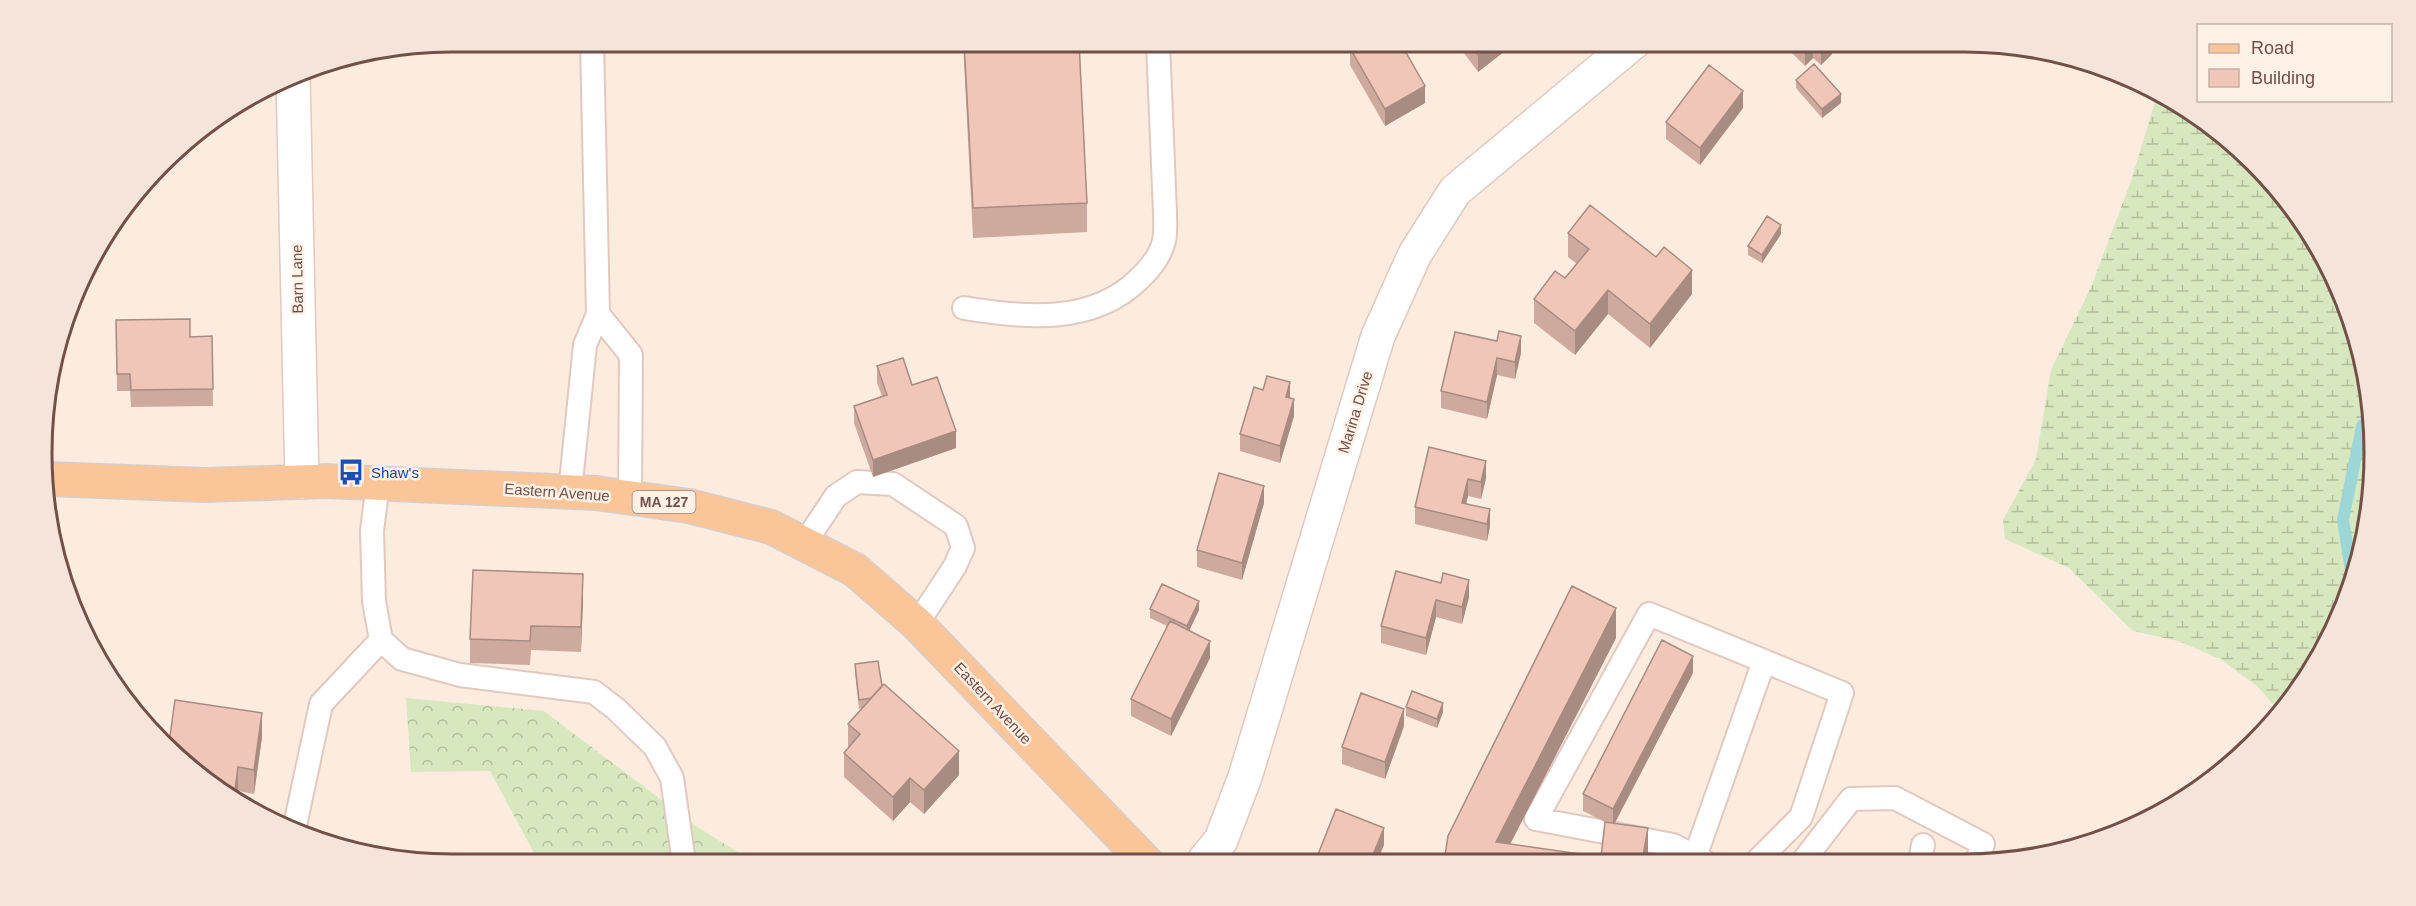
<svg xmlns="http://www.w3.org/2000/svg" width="2416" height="906" font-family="Helvetica,sans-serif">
	<defs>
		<pattern id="forest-crowns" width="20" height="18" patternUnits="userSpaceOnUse" patternTransform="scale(1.5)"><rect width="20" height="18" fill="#d7e8bf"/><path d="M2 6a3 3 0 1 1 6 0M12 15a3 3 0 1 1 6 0" fill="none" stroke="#b3be9d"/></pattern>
		<pattern id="wetland-marsh" width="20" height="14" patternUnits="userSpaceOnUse" patternTransform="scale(1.5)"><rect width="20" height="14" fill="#d7e8bf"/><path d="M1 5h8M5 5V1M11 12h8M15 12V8" fill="none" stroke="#b3be9d"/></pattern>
	</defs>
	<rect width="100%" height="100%" fill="#fcece0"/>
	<!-- forest -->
	<path fill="url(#forest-crowns)" d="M406,698L544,711L696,826L755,863L540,864L490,771L411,772Z"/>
	<!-- wetland -->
	<path fill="url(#wetland-marsh)" d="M2158,92L2213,127L2272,182L2319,248L2352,321L2371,400L2373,480L2360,560L2305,681L2279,711L2257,686L2220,659L2178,641L2133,631L2069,568L2005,539L2003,520L2036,459L2051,370L2091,287L2131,181Z"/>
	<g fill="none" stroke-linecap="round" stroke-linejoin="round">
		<!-- stream -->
		<path stroke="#9cd6d5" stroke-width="12" d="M2352,576L2343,520L2362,426L2371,417"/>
		<!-- service casing -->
		<g stroke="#e1c9bf" stroke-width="26">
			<path id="service" d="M964,308C1023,318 1093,325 1139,279C1150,269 1160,256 1164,241C1166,232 1165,222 1165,213L1158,42
				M598,314L631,355L630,497
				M378,483L372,531L374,601L381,640L402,659L460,675L594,692L616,709L655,747L672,778L684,863
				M570,492L585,345L598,314L592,42
				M804,544L836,496L857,482L893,484L956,526L963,548L955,566L917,624
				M294,830L321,704L381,640
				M1695,857L1764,661
				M1704,861L1673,845L1536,819L1649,614L1842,693L1801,817L1757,861
				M1803,861L1851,799L1895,798L1983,844L1977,861
				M1920,861L1923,845"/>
		</g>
		<!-- minor casing -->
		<g stroke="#e1c9bf" stroke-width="36">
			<path id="minor" d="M293,76L302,482
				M1203,862L1221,840L1245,777L1378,336L1415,254L1455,191L1634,42"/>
		</g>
		<!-- primary casing -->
		<g stroke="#d7cecc" stroke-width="36">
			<path id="primary" d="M48,479L205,485L327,481L596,493L689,506L771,527L855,570L917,624L1146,862"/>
		</g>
		<!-- service -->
		<use href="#service" stroke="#fff" stroke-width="22"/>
		<!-- minor -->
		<use href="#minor" stroke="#fff" stroke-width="33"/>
		<!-- primary -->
		<use href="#primary" stroke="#fac699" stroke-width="33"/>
	</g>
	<!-- wall -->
	<path fill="#ceaa9e" d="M963,42H1079L1087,203V232L973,238Z
		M1456,42H1514V44L1478,72Z
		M1781,42H1832V54L1821,65L1813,58L1805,66Z
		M1350,48L1425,103L1385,126L1350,65Z
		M1796,80L1841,103L1822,118L1796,88Z
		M1743,108L1700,165L1666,139V122Z
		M1568,233L1692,294L1650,348L1608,314L1575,355L1534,323V299L1565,278L1577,264L1568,257Z
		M1781,234L1762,263L1748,255V246Z
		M116,320L190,337L212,336L213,406L131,407L130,391H117Z
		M1455,332L1521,353L1515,379L1497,375L1487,419L1441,408V391Z
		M877,366L912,385L956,448L873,477L854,423V406L882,396L877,383Z
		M1290,398L1294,416L1280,463L1240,451V434Z
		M1486,461V478L1481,499L1468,496L1466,503L1490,526L1487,541L1415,524V507Z
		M1264,503L1242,580L1197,567V550Z
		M1396,571L1469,597L1462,624L1436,617L1426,655L1381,643V626Z
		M583,598L581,652L531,650L530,665L470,663V639Z
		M1150,609L1199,610L1189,631L1210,658L1171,736L1131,716V699L1167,626L1150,618Z
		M1616,638L1510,844L1601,857L1605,822L1583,811V794L1693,673L1615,823L1648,858L1444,862Z
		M855,664L882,686L959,775L924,814L910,802L893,821L844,777V753L848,748V724L862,708L859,709L855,673Z
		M1406,707L1443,712L1437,728L1406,716Z
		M1404,726L1385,779L1342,764V747Z
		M262,737L254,794L238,791L203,779Z"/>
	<!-- shaded-wall -->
	<path fill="#a88b81" d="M1495,42H1514V44L1478,72V55Z
		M1812,42H1813V58L1805,66V49Z
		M1824,42H1832V54L1821,65V48Z
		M1425,86V103L1385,126V109Z
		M1743,91V108L1700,165V148Z
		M1841,94V103L1822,118V109Z
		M1781,225V234L1762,263V255Z
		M1692,270V294L1650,348V324Z
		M1608,290V314L1575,355V331Z
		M1521,336V353L1515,379V362Z
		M1497,358V375L1487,419V402Z
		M1290,382V399L1286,397Z
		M1294,399V416L1280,463V446Z
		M956,431V448L873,477V460Z
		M1486,461V478L1481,499V482Z
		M1468,479V496L1462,520V503Z
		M1264,486V503L1242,580V563Z
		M1490,509V526L1487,541V524Z
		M583,574V598L581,652V627Z
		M1469,580V597L1462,624V607Z
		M1436,600V617L1426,655V638Z
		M1199,601V610L1187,635V626Z
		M1616,608V638L1501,862L1496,842Z
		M1210,641V658L1171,736V719Z
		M1693,656V673L1613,826V809Z
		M1443,703V712L1437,728V719Z
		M1404,709V726L1385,779V762Z
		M262,713V737L254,794V770Z
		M959,751V775L924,814V790Z
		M238,767V791L237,800L234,798Z
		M910,778V802L893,821V797Z
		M1384,828V845L1377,862H1370Z
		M1648,828V858L1647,861H1642Z"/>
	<!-- building -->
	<path fill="#f0c6b8" stroke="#a88b81" stroke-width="1.5" d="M964,42H1079L1087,203L973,208Z
		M1361,42H1400L1425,86L1385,109L1350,48Z
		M1468,42H1495L1478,55Z
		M1797,42H1812L1805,49Z
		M1815,42H1827L1821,48Z
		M1814,64L1841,94L1822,109L1796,80Z
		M1709,65L1743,91L1700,148L1666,122Z
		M1590,205L1656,257L1664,247L1692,270L1650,324L1608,290L1575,331L1534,299L1555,271L1565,278L1589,249L1568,233Z
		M1767,216L1781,225L1762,255L1748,246Z
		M190,319V337L212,336L213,389L131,390L130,374H117L116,320Z
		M1499,331L1521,336L1515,362L1497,358L1487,402L1441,391L1455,332L1497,341Z
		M903,358L912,385L937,377L956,431L873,460L854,406L887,395L877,366Z
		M1267,376L1290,382L1286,397L1294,399L1280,446L1240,434L1254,387L1263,390Z
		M1429,447L1486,461L1481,482L1468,479L1462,503L1490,509L1487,524L1415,507Z
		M1219,473L1264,486L1242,563L1197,550Z
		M473,570L583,574L581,627L531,626L530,641L470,639Z
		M1396,571L1441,583L1443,573L1469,580L1462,607L1436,600L1426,638L1381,626Z
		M1162,584L1199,601L1187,626L1150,609Z
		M1572,586L1616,608L1496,842L1601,857L1605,822L1648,828L1642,861L1444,862L1448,836Z
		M1170,621L1210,641L1171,719L1131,699Z
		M1662,640L1693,656L1613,809L1583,794Z
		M878,661L882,686L871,698L859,700L855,664Z
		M884,684L959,751L924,790L910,778L893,797L844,753L860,734L848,724Z
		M1412,691L1443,703L1437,719L1406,707Z
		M1361,693L1404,709L1385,762L1342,747Z
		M175,700L262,713L254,770L238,767L234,798L203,779L169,743Z
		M1336,809L1384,828L1370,862H1315Z
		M414,857L444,859V863L414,859Z
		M958,857L964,863H952Z"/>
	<!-- icons -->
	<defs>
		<g id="bus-bare" transform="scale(2.07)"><path d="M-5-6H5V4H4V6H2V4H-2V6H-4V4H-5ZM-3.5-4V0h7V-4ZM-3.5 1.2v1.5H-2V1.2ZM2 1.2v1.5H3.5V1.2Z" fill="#1a4fb4" stroke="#fff1e6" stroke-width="2.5" paint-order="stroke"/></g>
	</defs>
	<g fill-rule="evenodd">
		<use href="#bus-bare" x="351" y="472"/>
	</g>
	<g text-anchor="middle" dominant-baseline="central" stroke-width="5" stroke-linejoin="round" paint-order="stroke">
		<!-- shield labels -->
		<rect fill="#fff1e6" stroke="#9c8077" stroke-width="1.5" x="632.5" y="491" width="63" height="22" rx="4.5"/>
		<g font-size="14" font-weight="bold" fill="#715048">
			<text x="664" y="502">MA 127</text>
		</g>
		<!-- street labels -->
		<g font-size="15" fill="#715048" stroke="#fff1e6">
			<text transform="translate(297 279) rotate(-91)">Barn Lane</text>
			<text transform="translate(1355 412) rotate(-73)">Marina Drive</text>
			<text transform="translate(557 492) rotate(4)">Eastern Avenue</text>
			<text transform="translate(993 703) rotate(47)">Eastern Avenue</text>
		</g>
		<!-- transit labels -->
		<g font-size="15" fill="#164399" stroke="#fff1e6" text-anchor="start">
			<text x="371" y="472">Shaw's</text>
		</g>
	</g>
	<!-- crop -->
	<path d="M0 0H2416V906H0ZM452 52H1964A400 400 0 0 1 2364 452V454A400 400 0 0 1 1964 854H452A400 400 0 0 1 52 454V452A400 400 0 0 1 452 52Z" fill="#f4e4d9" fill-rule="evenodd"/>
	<path fill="none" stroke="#715048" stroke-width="3" d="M452 52H1964A400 400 0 0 1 2364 452V454A400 400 0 0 1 1964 854H452A400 400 0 0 1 52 454V452A400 400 0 0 1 452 52Z"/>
	<!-- legend -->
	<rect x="2197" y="24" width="195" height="78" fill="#fff1e6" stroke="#c6b1a7" stroke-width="1.5"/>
	<rect x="2209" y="44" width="30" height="9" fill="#fac699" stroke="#c6b1a7" stroke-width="1.5"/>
	<text x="2251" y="54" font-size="18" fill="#715048">Road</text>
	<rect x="2209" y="69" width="30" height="18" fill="#f0c6b8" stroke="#c6b1a7" stroke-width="1.5"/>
	<text x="2251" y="84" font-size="18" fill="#715048">Building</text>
</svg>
